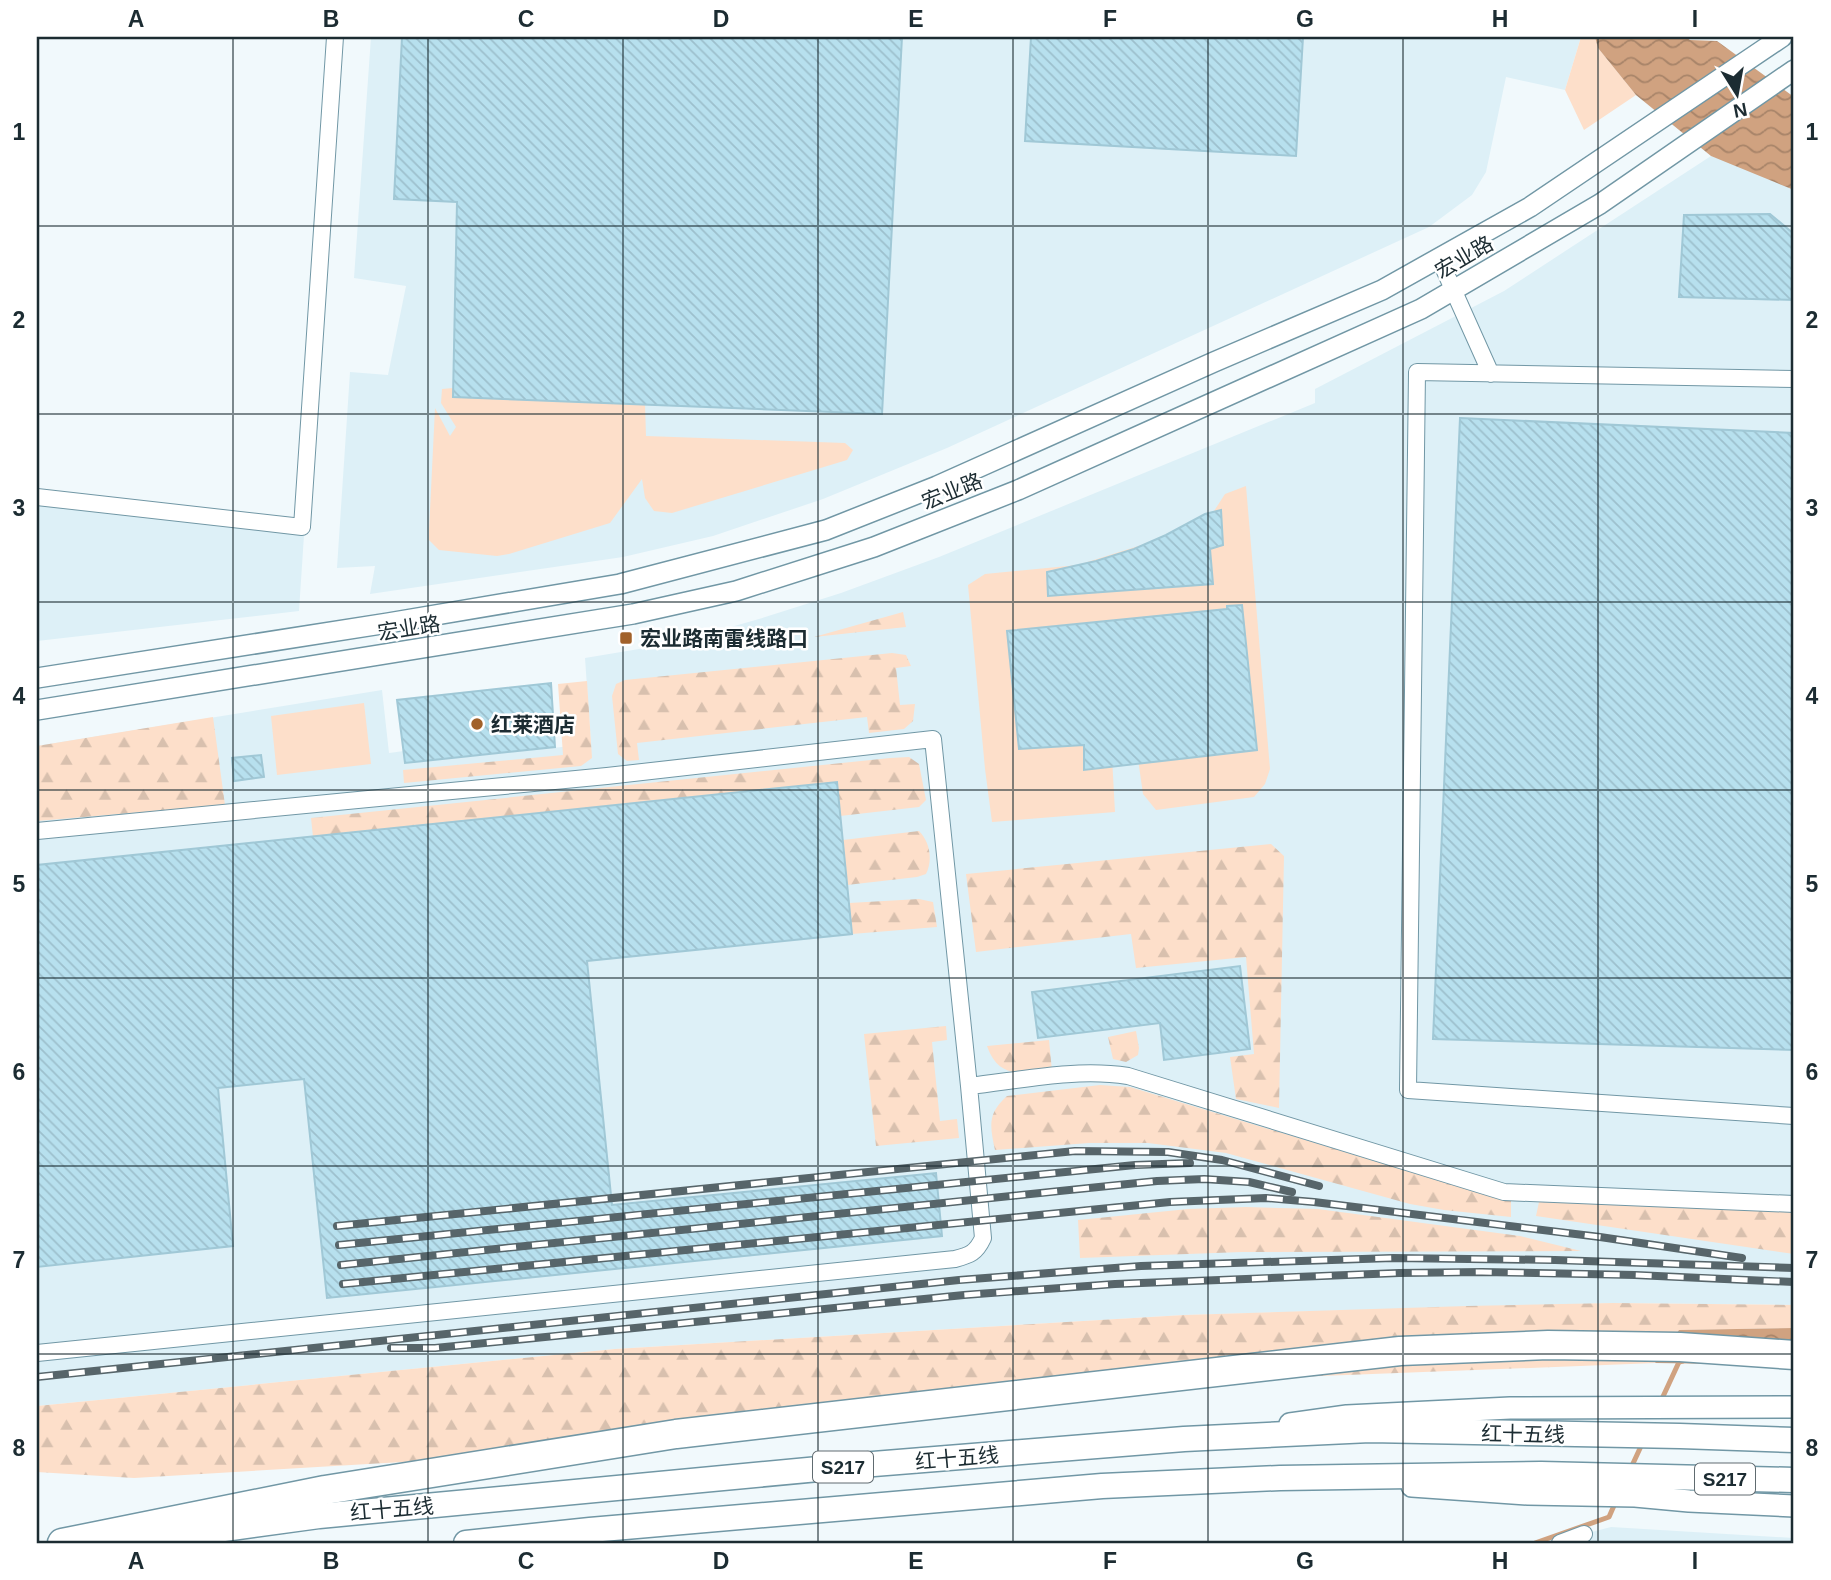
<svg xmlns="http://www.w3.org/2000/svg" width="1831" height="1580" font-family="Arial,'Noto Sans SC',sans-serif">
	<defs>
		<pattern id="forest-firs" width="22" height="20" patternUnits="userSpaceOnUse" patternTransform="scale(1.75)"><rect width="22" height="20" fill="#fddfca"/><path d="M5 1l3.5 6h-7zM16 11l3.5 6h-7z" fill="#d8c0ae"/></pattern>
		<pattern id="water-waves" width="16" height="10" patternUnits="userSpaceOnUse" patternTransform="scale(1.75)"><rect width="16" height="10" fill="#d0a280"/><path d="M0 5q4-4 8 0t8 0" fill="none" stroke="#a88469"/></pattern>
		<pattern id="building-back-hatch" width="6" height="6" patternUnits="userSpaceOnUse" patternTransform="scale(1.75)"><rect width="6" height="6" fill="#b7e0ee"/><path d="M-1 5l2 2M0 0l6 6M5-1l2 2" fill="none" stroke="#9dc0cd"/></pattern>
	</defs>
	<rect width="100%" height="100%" fill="#f1f9fc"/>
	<!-- built -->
	<path fill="#ddf0f7" d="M371,37H1581L1565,90L1506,77L1486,172L1472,195L1429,227L947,448L823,499L713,536L623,557L370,594L375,566L337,568L350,372L388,375L406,286L354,278Z
		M1711,156L1779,180L1794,190V1305L1613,1303L1184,1315L615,1349L37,1406V746L382,690L389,753L404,751L406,763L591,744L585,658L675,643L759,619L841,593L939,557L1315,403V389L1504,291Z
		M37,501L304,535L299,611L37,641Z
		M1611,1527L1794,1538V1543H1590L1584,1534Z"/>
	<!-- grass -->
	<path fill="#fddfca" d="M1581,37H1595L1598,48L1636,95L1584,130L1565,90Z
		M453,388V397L645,404L646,436L845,443L853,450L847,460L672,513L654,511L645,498L642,479L610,523L509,554L497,556L439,550L429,540V531L435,408L450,436L456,427L441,403L442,389Z
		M1246,486L1270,769L1265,784L1254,797L1156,810L1143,794L1137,752L1112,757L1115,812L992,822L985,769L968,585L985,574L1078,565L1205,525L1225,494Z
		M364,703L371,764L277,775L271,716Z"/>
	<!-- forest -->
	<path fill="url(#forest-firs)" d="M903,612L906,627L814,637Z
		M892,653L906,655L911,666L896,668L900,705L915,704L913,721L904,729L869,733L867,717L637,743L639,760L627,761L618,754L612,696L616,684L625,680Z
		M587,681L592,758L581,766L404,783L403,770L563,755L558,684Z
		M213,717L225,805L37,821V746Z
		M909,757L919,764L926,800L919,807L840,816L313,837L311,818L890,758Z
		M919,831C930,842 933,860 926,874L917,877L847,885L843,840Z
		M1271,844L1284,856L1279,1108L1236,1099L1230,1057L1254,1054L1246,957L1136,968L1131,934L976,952L966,874Z
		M919,899L933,902L937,927L852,934L849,903Z
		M946,1026L947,1040L932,1042L940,1121L957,1119L959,1138L876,1146L864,1034Z
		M1136,1031L1139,1048L1138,1055L1126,1062L1113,1059L1108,1037Z
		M1049,1040L1052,1071C1023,1073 999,1080 987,1046Z
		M1100,1085L1130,1087L1497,1198L1511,1201V1217L1444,1210L1410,1204L1226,1153L1148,1143H1089L995,1150C990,1126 987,1114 1007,1096Z
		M1539,1202L1794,1212V1254L1536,1216Z
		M1246,1207L1318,1209L1520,1236L1581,1251L1242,1252L1080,1258L1078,1220L1188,1209Z
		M1613,1303L1794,1305V1328L1679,1330L1655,1363L1247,1379L504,1456L134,1478L37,1472V1406L615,1349L1184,1315L1467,1306Z"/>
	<!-- water -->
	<path fill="url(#water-waves)" d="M1595,37H1686L1690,40L1717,41L1794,97V190L1711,156L1636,95L1598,48Z
		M1794,1328V1365L1655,1363L1679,1330Z"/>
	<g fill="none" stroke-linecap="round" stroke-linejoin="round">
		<!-- stream -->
		<path stroke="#d0a280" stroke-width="5" d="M1660,1403L1679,1362L1683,1361
			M1630,1470L1642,1444
			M1535,1543L1609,1517L1616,1501"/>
	</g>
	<!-- building -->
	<path fill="url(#building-back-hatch)" stroke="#a0c8d6" stroke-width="2" d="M402,37H902L882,414L453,397L457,202L394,199Z
		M1031,37H1303L1296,156L1025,141Z
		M1770,214L1794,234V300L1679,297L1684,215Z
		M1460,418L1794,433V1050L1433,1039Z
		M1221,510L1223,545L1210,549L1213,584L1048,596L1047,572L1096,561L1134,549L1166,535L1205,514Z
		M1242,605L1257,750L1084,770V745L1019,749L1007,631L1227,609V606Z
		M551,683L555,747L405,763L397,700Z
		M261,755L264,777L234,781L232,758Z
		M837,782L852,934L587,961L612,1205L936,1173L942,1236L327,1298L304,1079L218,1088L233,1246L37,1267V865Z
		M1240,966L1250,1049L1164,1060L1160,1023L1038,1038L1032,992Z"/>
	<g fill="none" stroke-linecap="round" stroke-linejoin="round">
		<!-- minor casing -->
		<g stroke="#7197a5" stroke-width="18">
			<path id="minor" d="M1439,258L1491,374
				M1794,379L1417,372L1408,1090L1794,1116
				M37,497L302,527L335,37
				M37,831L607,776L933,739L969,1086L983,1238C976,1253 970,1255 955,1259L37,1353
				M969,1086C1022,1080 1076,1068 1128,1076L1504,1192L1794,1204
				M1560,1543L1584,1534"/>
		</g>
		<!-- tertiary casing -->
		<g stroke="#7197a5" stroke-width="22">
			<path id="tertiary" d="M37,678L388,623L620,584L826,530L937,486L1214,362L1382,290L1530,207L1782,37
				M37,710L633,614L736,591L874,547L1018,490L1421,309L1600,204L1794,70"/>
		</g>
		<!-- secondary casing -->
		<g stroke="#7197a5" stroke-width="24">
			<path id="secondary" d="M1290,1424L1347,1416L1510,1408L1794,1407
				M1412,1486L1528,1494L1635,1496L1689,1501L1794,1506"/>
		</g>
		<!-- primary casing -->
		<g stroke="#7197a5" stroke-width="27">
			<path id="primary" d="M123,1543L319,1516L861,1465L1184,1439L1370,1430L1680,1436L1794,1440
				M466,1543L590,1530L1102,1486L1280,1478L1541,1474L1794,1480"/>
		</g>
		<!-- motorway casing -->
		<g stroke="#7197a5" stroke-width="31">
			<path id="motorway" d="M62,1543L325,1490L676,1434L1400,1351L1548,1345L1680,1347L1794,1355"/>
		</g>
		<!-- minor -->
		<use href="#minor" stroke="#fff" stroke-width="16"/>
		<!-- tertiary -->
		<use href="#tertiary" stroke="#fff" stroke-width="19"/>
		<!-- secondary -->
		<use href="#secondary" stroke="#fff" stroke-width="21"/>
		<!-- primary -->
		<use href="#primary" stroke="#fff" stroke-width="24"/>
		<!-- motorway -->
		<use href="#motorway" stroke="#fff" stroke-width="28"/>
		<!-- rail casing -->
		<g stroke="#57656a" stroke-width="8">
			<path id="rail" d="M337,1226L1075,1151L1168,1152L1222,1160L1319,1186
				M339,1245L1135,1165L1190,1163
				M341,1265L1157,1181L1204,1179L1249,1182L1292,1192
				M343,1284L1170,1202L1266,1198L1314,1202L1600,1237L1742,1258
				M391,1348H435L964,1295L1115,1284L1399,1273L1482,1272L1635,1275L1794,1282
				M37,1377L959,1280L1141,1266L1393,1258L1555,1260L1794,1268"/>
		</g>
		<!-- rail -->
		<use href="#rail" stroke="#fff" stroke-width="5" stroke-dasharray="16" stroke-linecap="butt"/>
	</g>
	<!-- grid -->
	<path fill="none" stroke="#1c2c32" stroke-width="2" stroke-opacity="0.55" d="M233,37V1543M428,37V1543M623,37V1543M818,37V1543M1013,37V1543M1208,37V1543M1403,37V1543M1598,37V1543M37,226H1794M37,414H1794M37,602H1794M37,790H1794M37,978H1794M37,1166H1794M37,1354H1794"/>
	<!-- markers -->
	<g fill="#a1612a" stroke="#fff" stroke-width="2.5">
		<rect x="619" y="631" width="14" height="14" rx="3.5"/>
		<circle cx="477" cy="724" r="7"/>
	</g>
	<g text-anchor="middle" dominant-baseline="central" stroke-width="5" stroke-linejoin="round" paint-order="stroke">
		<!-- shield labels -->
		<g fill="#fff" stroke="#606b70" stroke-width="2">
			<rect x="813" y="1451.5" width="60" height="31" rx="5"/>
			<rect x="1695" y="1463.5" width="60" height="31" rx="5"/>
		</g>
		<g font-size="19" font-weight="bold" fill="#1c2c32">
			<text x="843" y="1467">S217</text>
			<text x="1725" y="1479">S217</text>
		</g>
		<!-- street labels -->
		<g font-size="21" fill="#1c2c32" stroke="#fff">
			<text transform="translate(1464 257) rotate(-30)">宏业路</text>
			<text transform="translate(952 491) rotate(-22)">宏业路</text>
			<text transform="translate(409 628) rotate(-9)">宏业路</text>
			<text transform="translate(1523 1434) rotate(1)">红十五线</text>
			<text transform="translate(957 1458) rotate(-5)">红十五线</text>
			<text transform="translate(392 1509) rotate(-5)">红十五线</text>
		</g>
		<!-- poi labels -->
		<g font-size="21" font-weight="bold" fill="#1c2c32" stroke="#fff" text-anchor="start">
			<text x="640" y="638">宏业路南雷线路口</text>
			<text x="491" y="724">红莱酒店</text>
		</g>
	</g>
	<!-- border -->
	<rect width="1831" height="1580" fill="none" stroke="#ffffff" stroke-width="77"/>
	<!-- north arrow -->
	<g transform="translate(1737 94) rotate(169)" stroke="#ffffff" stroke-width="5" paint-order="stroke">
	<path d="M0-5L12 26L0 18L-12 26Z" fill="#1c2c32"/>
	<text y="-10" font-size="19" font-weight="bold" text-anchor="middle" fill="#1c2c32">N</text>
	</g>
	<rect x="38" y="38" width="1754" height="1504" fill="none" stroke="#1c2c32" stroke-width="2.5"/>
	<g font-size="23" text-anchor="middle" font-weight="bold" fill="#1c2c32">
		<text x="136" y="27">A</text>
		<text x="331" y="27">B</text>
		<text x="526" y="27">C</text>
		<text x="721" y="27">D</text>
		<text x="916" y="27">E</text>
		<text x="1110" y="27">F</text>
		<text x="1305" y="27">G</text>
		<text x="1500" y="27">H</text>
		<text x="1695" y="27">I</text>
		<text x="19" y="140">1</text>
		<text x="1812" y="140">1</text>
		<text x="19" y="328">2</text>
		<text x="1812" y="328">2</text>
		<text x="19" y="516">3</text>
		<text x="1812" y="516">3</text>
		<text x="19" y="704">4</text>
		<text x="1812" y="704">4</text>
		<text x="19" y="892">5</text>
		<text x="1812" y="892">5</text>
		<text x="19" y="1080">6</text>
		<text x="1812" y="1080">6</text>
		<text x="19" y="1268">7</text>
		<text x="1812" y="1268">7</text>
		<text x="19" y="1456">8</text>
		<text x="1812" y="1456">8</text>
		<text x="136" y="1569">A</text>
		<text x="331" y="1569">B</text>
		<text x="526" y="1569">C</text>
		<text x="721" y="1569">D</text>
		<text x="916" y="1569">E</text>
		<text x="1110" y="1569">F</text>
		<text x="1305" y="1569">G</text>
		<text x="1500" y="1569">H</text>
		<text x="1695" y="1569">I</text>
	</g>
</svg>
